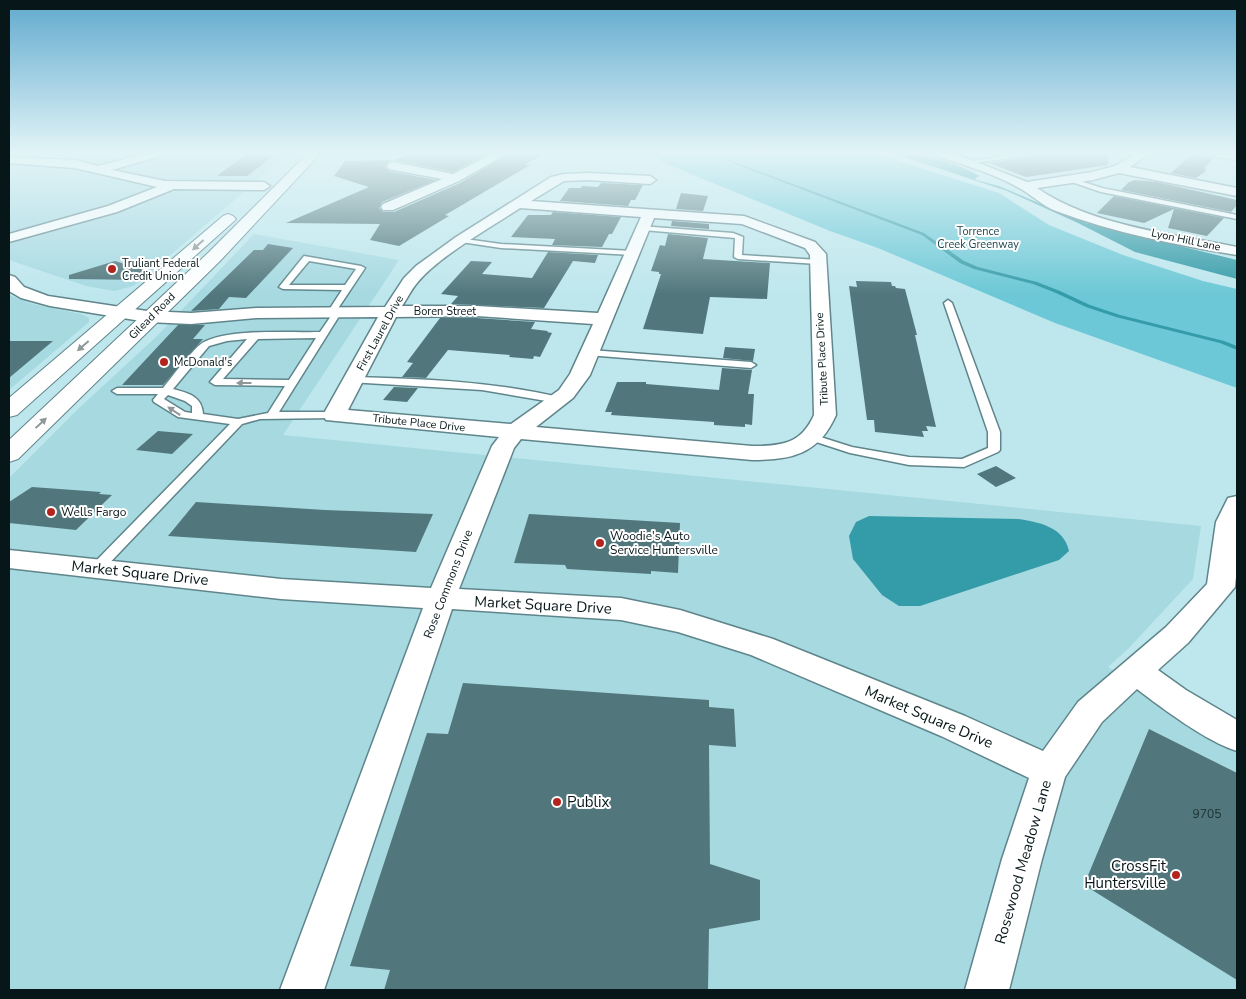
<svg xmlns="http://www.w3.org/2000/svg" width="1246" height="999" font-family="'Nunito Sans',sans-serif">
	<rect width="100%" height="100%" fill="#bee7ed"/>
	<!-- built -->
	<path fill="#a7d9e1" d="M9,154H288L139,282L133,286L115,291L86,286L9,260Z
		M254,234L399,260L283,435L1201,526L1193,579L1129,648L1108,667L1237,745V990H9V478L78,409L157,336Z
		M9,295L33,304L81,314L89,318V322L9,390Z"/>
	<!-- green -->
	<path fill="#6cc8d6" d="M654,154H876L999,193L1049,225L1123,255L1203,281L1237,289V388L1055,323L878,248L830,231L662,162Z"/>
	<!-- water -->
	<path fill="#349ba8" d="M895,154C927,154 951,161 980,176L975,178L976,180L999,186L1086,223L1237,260V279L1135,252L1078,223L1007,191Z
		M869,516L1018,519C1039,522 1064,527 1069,551L1059,560L920,606H899L882,595L853,559L849,536L856,522Z"/>
	<g fill="none" stroke-linecap="round" stroke-linejoin="round">
		<!-- stream -->
		<path fill="#349ba8" fill-rule="evenodd" d="M709,154H713L924,233L964,261L978,267L1037,282L1060,291L1090,305L1120,315L1224,341L1237,346V350L1220,343L1116,317L1086,307L1056,293L1033,284L974,269L960,263L922,235Z"/>
	</g>
	<!-- building -->
	<path fill="#51777c" d="M246,154H276L247,176H217Z
		M409,154H488L453,172L393,160L389,161L385,167L389,171L436,180L382,202L379,208L383,212H394L460,183L508,154H544L524,165H530L452,211L445,215L449,216L399,246L370,240L380,224L286,223L369,187L334,176L345,161L394,160Z
		M1036,154H1108V165L1026,177L989,163L1034,156Z
		M1192,154L1214,158L1204,168H1207L1204,170L1206,171L1196,178L1171,173Z
		M1135,180L1157,182L1237,200V205L1231,212L1121,190L1129,182Z
		M601,183L643,185L635,200H631L628,206L560,201L569,188H581L582,186L598,187Z
		M681,193L708,196L703,211L676,209Z
		M1114,196L1224,218L1207,236L1168,228L1174,209L1144,223L1097,213Z
		M553,212L621,217L612,234H609L602,247L552,245L555,239L511,237L528,215H551Z
		M672,221L709,224V229L671,226Z
		M668,234L708,238L703,259L770,263L767,299L710,297L703,334L643,329L661,274H659V272L651,271L660,245L665,246Z
		M268,244L293,248L246,298L229,297L219,309L191,311L254,250H263Z
		M548,252L598,255L595,263L573,261L544,308L451,304L458,296L441,294L471,261L492,262L482,274L532,278Z
		M115,261L154,273L145,280L69,279V275Z
		M856,281L891,282L892,286H895L896,288L905,289L917,335H915L936,427L926,426L928,431H922L924,437L875,432L874,420H867L849,286L857,287Z
		M440,318H477L535,322L531,329L548,331L547,332L552,333L540,357L534,356L533,359L509,357L510,355L448,350L426,378L402,377L413,363L407,362Z
		M178,325H205L193,339H203L163,385H122Z
		M9,341H53L9,378Z
		M725,347L755,349L753,361L723,358Z
		M722,368L752,370L748,394H754L752,425L745,424V427L714,425V422L611,415L612,412H605L617,382H646V384L719,390Z
		M394,387L418,388L407,402L383,400Z
		M158,431L193,434L172,454L136,450Z
		M996,466L1016,478L996,487L977,474Z
		M32,487L101,492L99,494L112,495L76,530L9,523V502Z
		M196,502L325,510L433,514L416,552L168,536Z
		M529,514L680,523L678,573L651,571V574L567,569L565,565L514,563Z
		M463,683L709,700V707L734,709L736,747L709,745L710,864L760,880V920L709,929L708,990H384L390,970L350,966L427,733L448,734Z
		M1149,729L1237,773V980L1084,885Z"/>
	<g fill="none" stroke-linecap="round" stroke-linejoin="round">
		<!-- service casing -->
		<g stroke="#5f858b" stroke-width="3">
			<path id="service" d="M1019,154H1034L968,164L965,162Z
				M1071,178L1102,188L1237,215V219L1101,192L1069,181Z
				M640,226L733,233L743,237L742,255L818,260L822,262L818,264L738,259L734,257L735,238L643,230H640Z
				M458,238L501,244L633,251L637,253L633,255L501,248L461,242L457,240Z
				M304,256L361,266L365,268L337,310L341,313L279,412H334L339,415L334,418L260,419L242,424L101,572H91L89,569L91,566L230,424L178,417L154,402L153,400L158,394H117L112,391L117,388H163C171,378 195,346 204,342C232,328 289,333 320,332L331,316L327,313L342,290L283,289L279,287ZM309,261L356,269L345,285H289ZM316,338L289,380L223,379L258,339ZM247,339L210,382L215,385L285,386L268,413L238,419L203,414C202,396 188,393 173,389L209,346L227,341ZM168,395L185,401L192,406V413L185,412L164,399Z
				M948,300L952,303L1000,432V450L998,452L964,467L909,465L850,453L807,439L805,437L811,434L852,447L909,457L962,459L988,448V432L944,303Z
				M590,350L751,362L756,365L751,368L587,355V351Z
				M353,377C423,379 493,381 562,398L563,400L558,403L482,390L349,382L348,380Z"/>
		</g>
		<!-- minor casing -->
		<g stroke="#5f858b" stroke-width="3">
			<path id="minor" d="M144,154H162L160,156L112,170L165,181L264,182L270,186L264,190L174,189L117,212L9,242V234L108,206L157,187L75,168L9,163V157L75,160L98,166Z
				M492,154H506L459,181L393,210H383L381,207L383,204L442,179L389,169L387,166L389,163L393,162L453,174Z
				M934,154H952L966,158L1027,182L1092,172L1115,166L1135,154H1149L1130,167L1237,188V196L1119,173L1093,180L1037,188C1092,226 1173,234 1237,247V255C1177,245 1114,233 1056,211C1043,206 1033,196 1021,189C995,174 965,165 936,156Z
				M1211,154H1237V160L1217,157Z
				M588,173L650,176L656,180L650,184L588,180L564,181L531,201L744,216L815,242L826,254L836,415C819,454 792,460 752,460L521,439L514,448L459,589L621,598L680,610L773,639L965,716L1043,751L1078,702L1166,627L1207,584L1216,522L1228,498L1237,496V567L1235,587L1188,643L1158,670L1186,690L1237,720V751C1207,742 1163,709 1137,689L1102,722L1065,777L1042,859L1009,990H965L1002,859L1029,778L941,736L751,655L678,632L621,620L452,609L324,990H280L423,608L281,599L9,568V550L281,579L431,588L492,446L499,437L326,420L323,415L378,317L256,318L191,324L147,322L50,306L21,298L9,291V275L15,277L24,287L48,296L147,311L191,313L256,308L385,307L404,278L416,266L456,237L551,177L564,174ZM520,208L641,217L598,313L477,306H402C407,299 411,290 417,283C439,256 490,228 520,208ZM654,218L742,224L805,248L810,255L814,415C801,444 782,446 752,446L536,427L573,398L590,375ZM477,316L593,324L570,374L559,390L511,424L348,410L396,317Z"/>
		</g>
		<!-- secondary casing -->
		<g stroke="#5f858b" stroke-width="2">
			<path id="secondary" d="M307,154H320L220,261L18,459L9,462V440L208,253Z
				M228,214L233,216L236,219L233,222L17,415L9,417V398L223,216Z"/>
		</g>
		<!-- service -->
		<use href="#service" fill="#fff" fill-rule="evenodd"/>
		<!-- minor -->
		<use href="#minor" fill="#fff" fill-rule="evenodd"/>
		<!-- secondary -->
		<use href="#secondary" fill="#fff" fill-rule="evenodd"/>
	</g>
	<!-- one-way arrows -->
	<defs><path id="oneway-solid" d="M-6-.8H1V-3.2L6.5 0L1 3.2V.8H-6Z" transform="scale(1.25)"/></defs>
	<g fill="#8f9798">
		<use href="#oneway-solid" transform="translate(198 245) rotate(138)"/>
		<use href="#oneway-solid" transform="translate(83 346) rotate(139)"/>
		<use href="#oneway-solid" transform="translate(244 383) rotate(-180)"/>
		<use href="#oneway-solid" transform="translate(174 411) rotate(-147)"/>
		<use href="#oneway-solid" transform="translate(41 423) rotate(-43)"/>
	</g>
	<!-- sky -->
	<linearGradient id="sky" x2="0" y2="1"><stop stop-color="#60aace"/><stop offset="0.52" stop-color="#e2f4f7"/><stop offset="1" stop-color="#e2f4f7" stop-opacity="0"/></linearGradient>
	<rect width="1246" height="294" fill="url(#sky)"/>
	<!-- markers -->
	<g fill="#b3241f" stroke="#fff" stroke-width="2">
		<circle cx="112" cy="269" r="5"/>
		<circle cx="164" cy="362" r="5"/>
		<circle cx="51" cy="512" r="5"/>
		<circle cx="600" cy="543" r="5"/>
		<circle cx="557" cy="802" r="5"/>
		<circle cx="1176" cy="875" r="5"/>
	</g>
	<g text-anchor="middle" dominant-baseline="central" stroke-width="4" stroke-linejoin="round" paint-order="stroke">
		<!-- far-park labels -->
		<g font-size="11" fill="#1a474d" stroke="#fff">
			<text x="978" y="231">Torrence<tspan x="978" dy="13">Creek Greenway</tspan></text>
		</g>
		<!-- far-street labels -->
		<g font-size="11" fill="#071719" stroke="#fff">
			<text transform="translate(1186 240) rotate(12)">Lyon Hill Lane</text>
			<text x="445" y="311">Boren Street</text>
			<text transform="translate(152 316) rotate(-45)">Gilead Road</text>
			<text transform="translate(380 333) rotate(-61)">First Laurel Drive</text>
			<text transform="translate(822 359) rotate(-93)">Tribute Place Drive</text>
			<text transform="translate(419 423) rotate(6)">Tribute Place Drive</text>
		</g>
		<!-- far-poi labels -->
		<g font-size="11" fill="#071719" stroke="#fff" text-anchor="start">
			<text x="122" y="263">Truliant Federal<tspan x="122" dy="13">Credit Union</tspan></text>
			<text x="174" y="362">McDonald's</text>
		</g>
		<!-- poi labels -->
		<g font-size="12" fill="#071719" stroke="#fff" text-anchor="start">
			<text x="61" y="512">Wells Fargo</text>
			<text x="610" y="536">Woodie's Auto<tspan x="610" dy="14">Service Huntersville</tspan></text>
		</g>
		<!-- street labels -->
		<g font-size="12" fill="#071719" stroke="#fff">
			<text transform="translate(448 584) rotate(-69)">Rose Commons Drive</text>
		</g>
		<!-- near-number labels -->
		<g font-size="12" fill="#1a2f32">
			<text x="1207" y="814">9705</text>
		</g>
		<!-- near-street labels -->
		<g font-size="15" fill="#071719" stroke="#fff">
			<text transform="translate(140 573) rotate(6)">Market Square Drive</text>
			<text transform="translate(543 605) rotate(3)">Market Square Drive</text>
			<text transform="translate(929 717) rotate(23)">Market Square Drive</text>
			<text transform="translate(1023 862) rotate(-74)">Rosewood Meadow Lane</text>
		</g>
		<!-- near-poi labels -->
		<g font-size="15" fill="#071719" stroke="#fff" text-anchor="start">
			<text x="567" y="802">Publix</text>
			<text x="1166" y="866" text-anchor="end">CrossFit<tspan x="1166" dy="17">Huntersville</tspan></text>
		</g>
	</g>
	<!-- border -->
	<rect width="1246" height="999" fill="none" stroke="#071719" stroke-width="20"/>
</svg>
